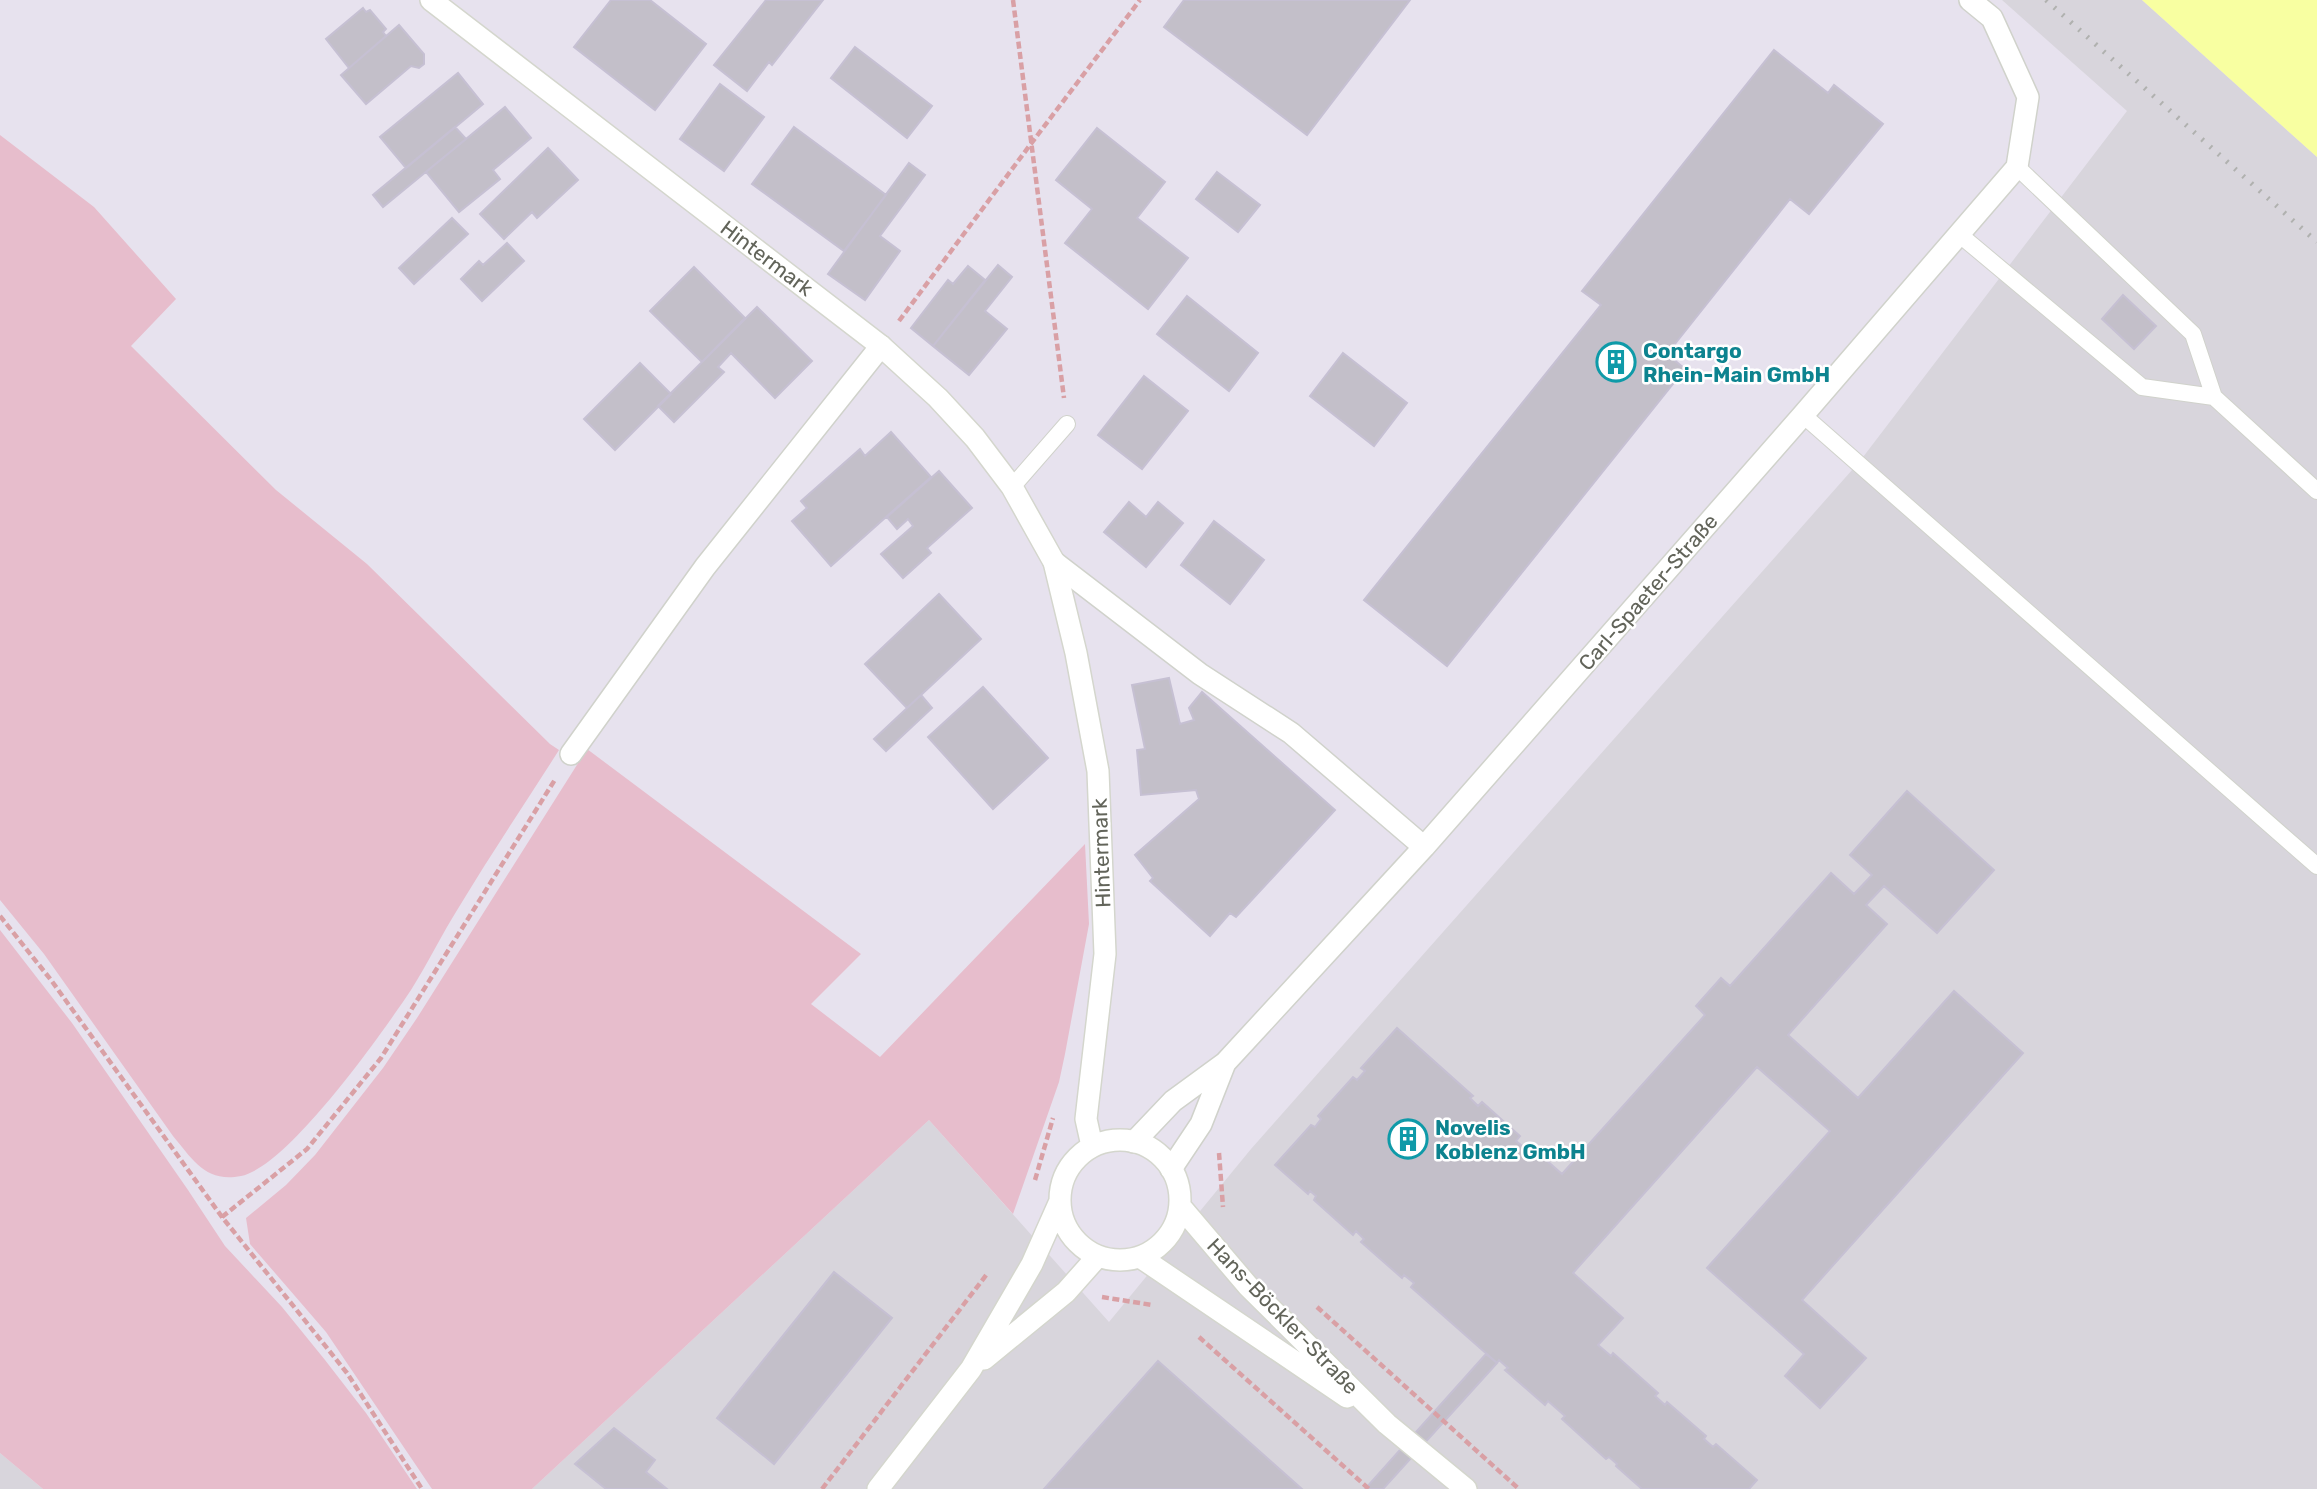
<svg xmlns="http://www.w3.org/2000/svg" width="2317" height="1489" font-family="Rubik,sans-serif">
	<rect width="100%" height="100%" fill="#e7e2ee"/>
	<!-- industrial -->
	<path fill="#d8d5dc" d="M2002,0H2142L2317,157V1489H532L929,1120L1109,1322L1251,1149L1860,461L2127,111Z
		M0,1453L43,1489H0Z"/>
	<!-- green -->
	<path fill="#e7bdcc" d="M0,135L94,207L176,299L131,346L276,490L367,564L550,744L559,750C526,802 491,854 459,907C442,934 428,963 411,990C383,1032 288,1167 241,1176C206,1183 193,1160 173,1136L44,954L0,900Z
		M587,749L861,954L811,1004L880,1057L1085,844L1089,924L1065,1054L1059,1082L1013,1214L929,1120L532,1489H432L326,1332L250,1244L246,1218L286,1185L315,1155L383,1068L417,1018Z
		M0,930L72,1023L188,1190L225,1246L282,1307L325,1360L366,1413L417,1489H43L0,1453Z"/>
	<!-- water -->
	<path fill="#f8ffa1" d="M2142,0H2317V157Z"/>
	<!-- building -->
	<path fill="#c3bfc9" stroke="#c6c0d3" stroke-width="2" d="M611,0H650L706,44L655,110L574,47Z
		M766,0H823L772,65L769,62L747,91L714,65Z
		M1184,0H1410L1307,135L1164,27Z
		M363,8L366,12L370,10L386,29L383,32L386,36L349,68L326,39Z
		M399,25L424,54V64L419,68L411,66L366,104L341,75Z
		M855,47L932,106L907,138L831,78Z
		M1774,50L1828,93L1834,85L1883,124L1809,214L1790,199L1667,354L1685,369L1447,666L1364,600L1601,305L1582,291Z
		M458,73L483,104L406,168L380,137Z
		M720,84L764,117L724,171L680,139Z
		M505,107L531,138L493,170L500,179L459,212L426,172Z
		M455,127L466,139L383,207L373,195Z
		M794,127L886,195L844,251L752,184Z
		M1097,128L1165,182L1137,218L1188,258L1148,309L1065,243L1092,209L1056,180Z
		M548,148L578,180L537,218L532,212L504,239L480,214Z
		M909,163L925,175L880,236L900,251L865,300L828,274Z
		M1217,172L1260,205L1238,232L1196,199Z
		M452,218L468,234L414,284L399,268Z
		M507,243L524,261L482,301L461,279L479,261L483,265Z
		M998,265L1012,277L985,311L1007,329L969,375L933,346Z
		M968,266L985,280L933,346L911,328L948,280L953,284Z
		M694,267L745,318L702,362L650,311Z
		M2123,295L2156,326L2134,349L2102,319Z
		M1187,296L1258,353L1229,391L1157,334Z
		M757,307L812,361L775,398L731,353L718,367L724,372L674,422L658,406Z
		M1343,353L1407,403L1374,446L1310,396Z
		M640,363L671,394L615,450L584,419Z
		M1144,376L1188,411L1142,469L1098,435Z
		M891,432L931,477L831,566L792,521L807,508L801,501L860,449L865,456Z
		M939,471L972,508L927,548L931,553L903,578L881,554L913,526L908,519L897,529L887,517Z
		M1129,502L1146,517L1158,502L1183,523L1146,567L1104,532Z
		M1214,521L1264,560L1230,604L1181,565Z
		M939,594L981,639L907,708L865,664Z
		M1169,678L1180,724L1194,720L1189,708L1202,692L1335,810L1236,917L1230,913L1210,936L1150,881L1153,878L1135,855L1199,799L1196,790L1141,795L1137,750L1145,749L1132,685Z
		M983,687L1048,758L993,809L928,737Z
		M921,695L932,708L886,751L874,739Z
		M1907,791L1994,870L1937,933L1884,886L1866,905L1887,924L1788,1035L1858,1098L1954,991L2023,1053L1802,1300L1866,1358L1820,1408L1785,1376L1804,1354L1707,1268L1830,1131L1757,1067L1573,1273L1623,1318L1598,1345L1611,1356L1613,1353L1658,1393L1655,1396L1665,1405L1667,1402L1706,1436L1704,1439L1713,1447L1716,1444L1757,1480L1749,1489H1642L1616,1466L1617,1464L1609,1457L1606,1459L1562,1419L1565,1416L1548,1401L1545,1405L1505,1370L1508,1368L1499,1360L1497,1363L1411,1287L1414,1283L1404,1275L1402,1278L1361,1242L1364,1239L1356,1231L1353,1235L1314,1200L1316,1196L1310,1191L1308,1194L1275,1165L1311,1125L1315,1127L1321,1119L1318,1116L1353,1077L1357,1080L1365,1071L1361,1068L1397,1028L1473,1096L1470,1098L1478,1106L1482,1102L1520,1136L1516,1141L1526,1149L1529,1145L1562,1174L1705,1015L1696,1006L1721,978L1730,986L1831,873L1854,894L1872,875L1850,855Z
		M834,1272L892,1318L774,1464L717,1418Z
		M1486,1354L1497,1363L1383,1489H1365Z
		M1158,1361L1302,1489H1044Z
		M614,1428L655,1460L646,1472L667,1489H606L575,1464Z"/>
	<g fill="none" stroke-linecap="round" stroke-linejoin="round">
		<!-- lane casing -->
		<g stroke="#d0d2cb" stroke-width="18">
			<path id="lane" d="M2017,167L2193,334L2214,397L2317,491
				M1960,235L2142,387L2214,397
				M1803,415L2317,866
				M1012,487L1067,424"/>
		</g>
		<!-- street casing -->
		<g stroke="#d0d2cb" stroke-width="24">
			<path id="street" d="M1054,562L1200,674L1291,733L1424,847
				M571,754L705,567L881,346
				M1134,1142L1173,1101L1225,1063L1424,847L1803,415L2017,167L2028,97L1992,18L1970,0
				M1171,1169L1201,1124L1225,1063"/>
		</g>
		<!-- secondary casing -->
		<g stroke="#d4d6cd" stroke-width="24">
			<path id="secondary" d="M431,0L881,346L938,398L975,438L1012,487L1054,562L1076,653L1098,771L1105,954L1086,1119L1092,1146
				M1060 1200a60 60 0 1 1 120 0a60 60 0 1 1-120 0Z
				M1180,1206L1248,1286L1387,1424L1466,1489
				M1140,1257L1347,1397
				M984,1359L1066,1292L1098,1256
				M878,1489L971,1369L1032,1264L1060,1201"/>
		</g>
		<!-- path -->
		<path stroke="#d9a0a5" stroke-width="4.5" stroke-dasharray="7 3.5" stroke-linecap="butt" d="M1013,0L1064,398
			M899,321L1030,145L1140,0
			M0,916L51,980L222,1217L347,1373L422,1489
			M1219,1153L1223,1207
			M1035,1180L1053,1118
			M222,1217L307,1149L381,1058L556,778
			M1102,1297L1152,1305
			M1317,1307L1519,1489
			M1199,1337L1369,1489
			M822,1489L987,1274"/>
		<!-- lane -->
		<use href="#lane" stroke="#fff" stroke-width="16"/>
		<!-- street -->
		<use href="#street" stroke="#fff" stroke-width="21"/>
		<!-- secondary -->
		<use href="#secondary" stroke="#fff" stroke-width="21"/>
		<!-- rail -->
		<path stroke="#b0b1af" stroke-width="5" stroke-dasharray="2 9" stroke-linecap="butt" d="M2046,0L2317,242"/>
	</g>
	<!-- icons -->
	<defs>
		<g id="building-ring" transform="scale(2.0125)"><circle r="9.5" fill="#fff" stroke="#0f9aa8" stroke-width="1.5"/><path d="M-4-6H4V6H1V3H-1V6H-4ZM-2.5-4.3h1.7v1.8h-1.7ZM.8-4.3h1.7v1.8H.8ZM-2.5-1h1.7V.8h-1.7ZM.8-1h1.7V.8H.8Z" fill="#0f9aa8"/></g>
	</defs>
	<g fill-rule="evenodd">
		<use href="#building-ring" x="1616" y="362"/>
		<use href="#building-ring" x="1408" y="1139"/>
	</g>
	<g text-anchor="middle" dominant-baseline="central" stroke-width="5" stroke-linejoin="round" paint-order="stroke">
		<!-- street labels -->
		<g font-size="21" fill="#62645a" stroke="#fff">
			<text transform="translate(767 258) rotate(37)">Hintermark</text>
			<text transform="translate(1648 592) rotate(-49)">Carl-Spaeter-Straße</text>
			<text transform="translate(1101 853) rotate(-92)">Hintermark</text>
			<text transform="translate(1283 1316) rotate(46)">Hans-Böckler-Straße</text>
		</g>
		<!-- culture labels -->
		<g font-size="21" font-weight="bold" fill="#0d838f" stroke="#fff" text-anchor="start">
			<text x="1643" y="350">Contargo<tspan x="1643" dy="24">Rhein-Main GmbH</tspan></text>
			<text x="1435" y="1127">Novelis<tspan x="1435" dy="24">Koblenz GmbH</tspan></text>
		</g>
	</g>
</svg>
